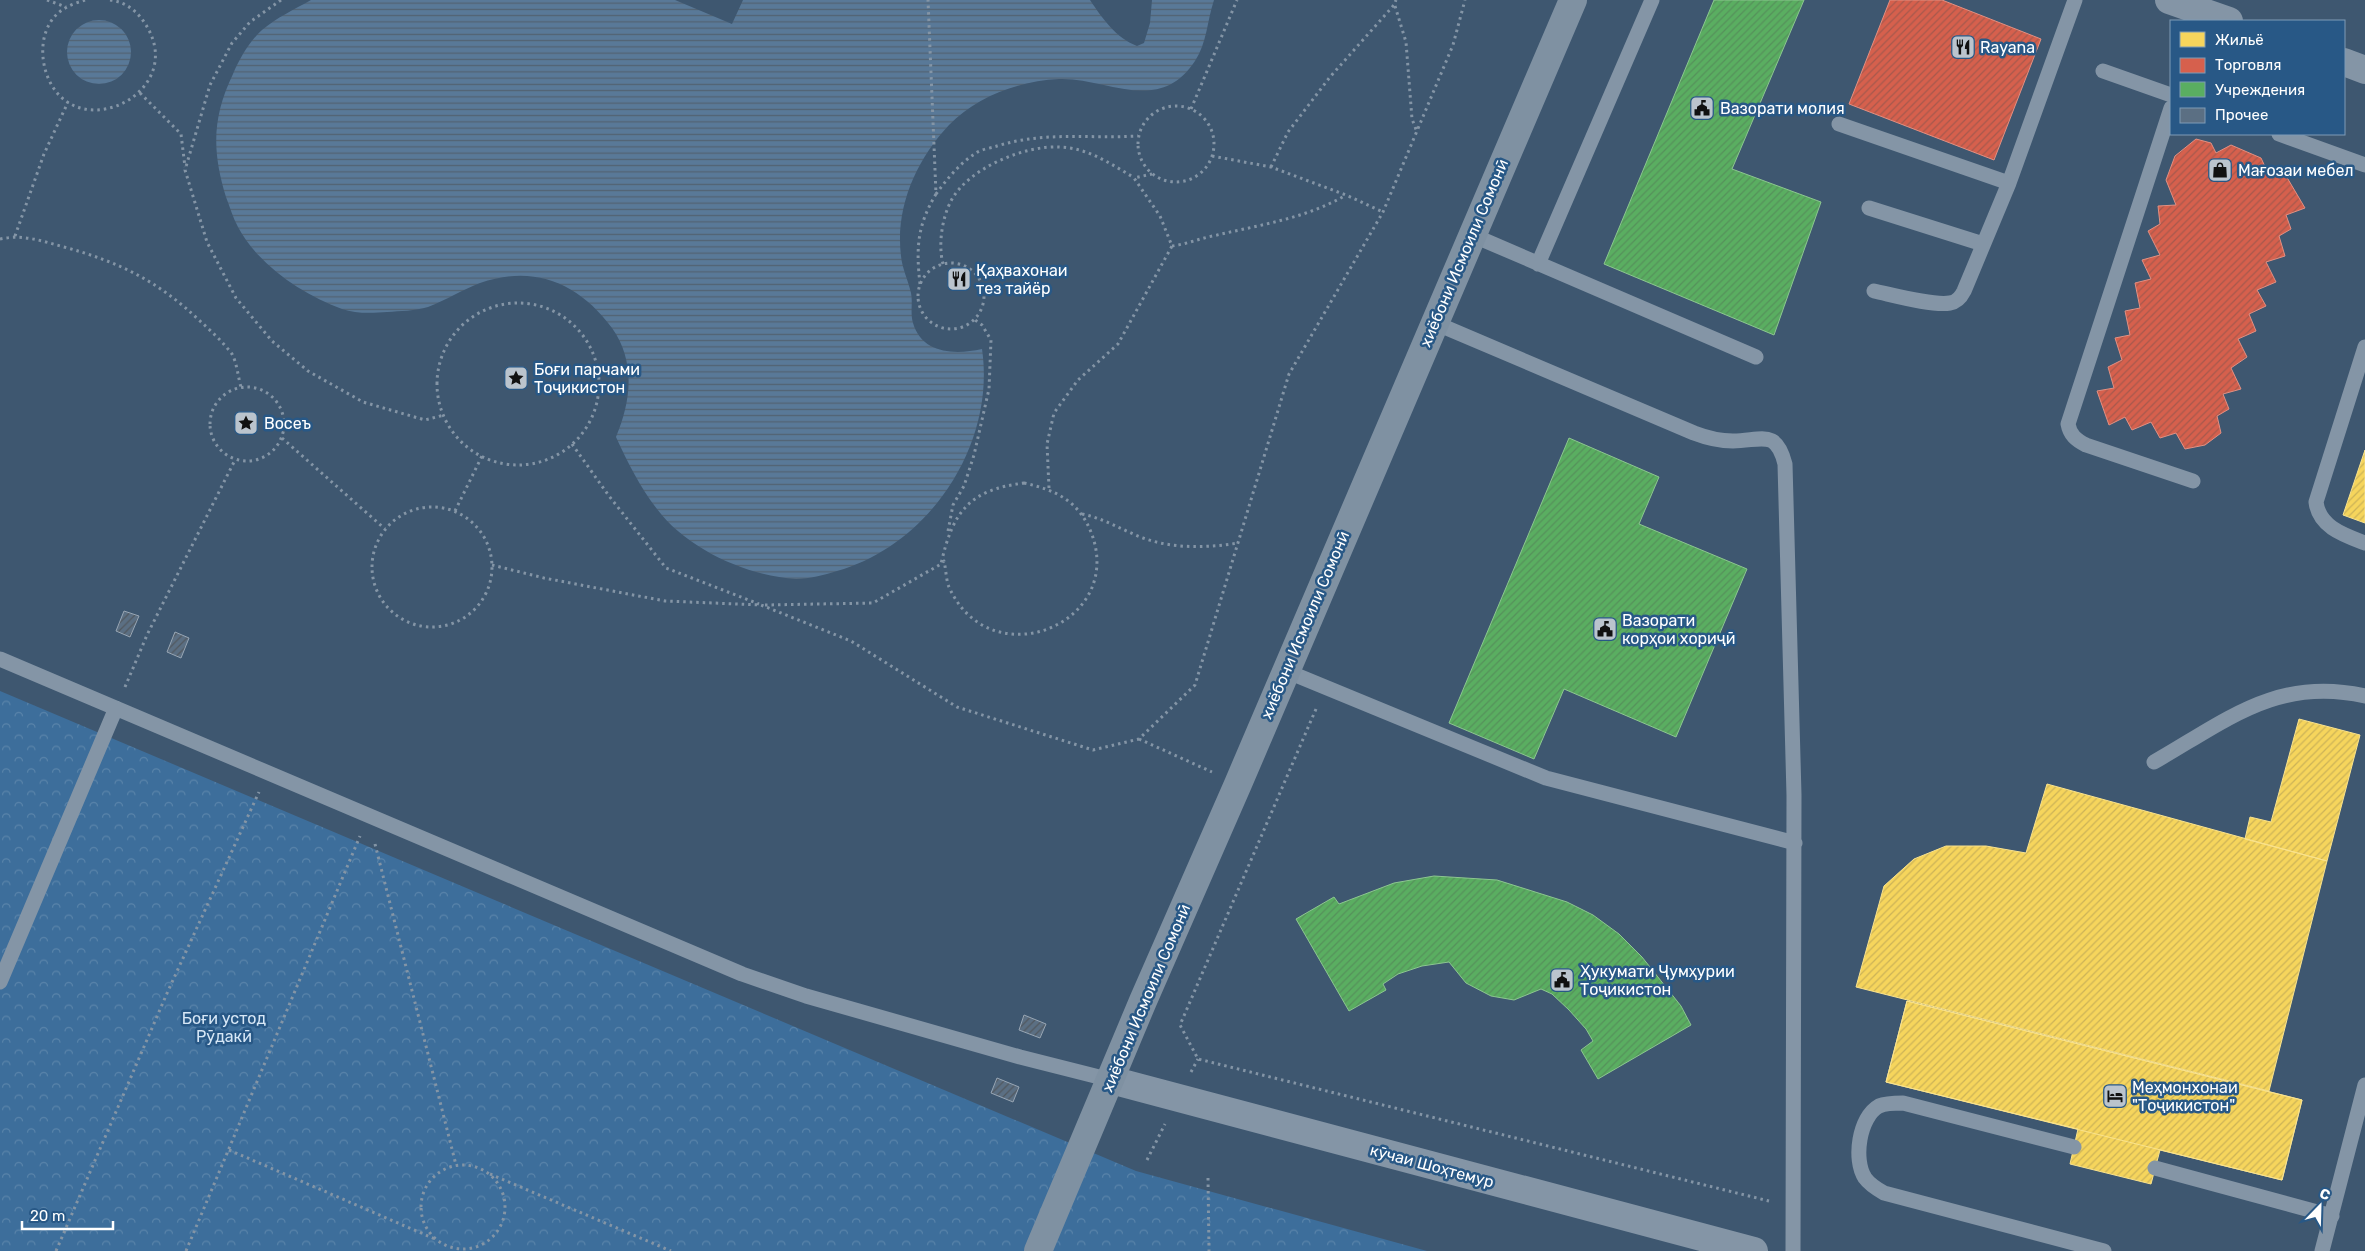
<svg xmlns="http://www.w3.org/2000/svg" width="2365" height="1251" font-family="Rubik,sans-serif">
	<defs>
		<pattern id="park-crowns" width="20" height="18" patternUnits="userSpaceOnUse" patternTransform="scale(1.25)"><rect width="20" height="18" fill="#3d6e9b"/><path d="M2 6a3 3 0 1 1 6 0M12 15a3 3 0 1 1 6 0" fill="none" stroke="#5a84aa"/></pattern>
		<pattern id="water-rules" width="6" height="5" patternUnits="userSpaceOnUse" patternTransform="scale(1.25)"><rect width="6" height="5" fill="#597998"/><path d="M0 2.5h6" fill="none" stroke="#526272"/></pattern>
		<pattern id="homes-hatch" width="6" height="6" patternUnits="userSpaceOnUse" patternTransform="scale(1.25)"><rect width="6" height="6" fill="#f6d55c"/><path d="M-1 1l2-2M0 6l6-6M5 7l2-2" fill="none" stroke="#ccb358"/></pattern>
		<pattern id="shops-hatch" width="6" height="6" patternUnits="userSpaceOnUse" patternTransform="scale(1.25)"><rect width="6" height="6" fill="#d6604d"/><path d="M-1 1l2-2M0 6l6-6M5 7l2-2" fill="none" stroke="#a6594d"/></pattern>
		<pattern id="public-hatch" width="6" height="6" patternUnits="userSpaceOnUse" patternTransform="scale(1.25)"><rect width="6" height="6" fill="#5aae61"/><path d="M-1 1l2-2M0 6l6-6M5 7l2-2" fill="none" stroke="#56915b"/></pattern>
		<pattern id="building-hatch" width="6" height="6" patternUnits="userSpaceOnUse" patternTransform="scale(1.25)"><rect width="6" height="6" fill="#5b6f83"/><path d="M-1 1l2-2M0 6l6-6M5 7l2-2" fill="none" stroke="#51585f"/></pattern>
	</defs>
	<rect width="100%" height="100%" fill="#3e5770"/>
	<!-- park -->
	<path fill="url(#park-crowns)" d="M0,691L1136,1171L1427,1251H0Z"/>
	<!-- water -->
	<path fill="url(#water-rules)" d="M311,0H675L732,24L743,0H1090C1102,18 1116,38 1137,46L1144,43L1150,23L1152,0H1214C1207,21 1207,43 1195,61C1159,116 1106,77 1059,79C1019,81 977,96 949,125C916,160 895,208 901,256C902,268 908,280 911,293C913,302 910,313 913,323C922,354 955,355 982,349C996,445 929,545 837,571C824,575 809,579 796,579C747,576 687,549 657,509C640,487 628,463 616,437C631,401 636,362 612,328C579,283 534,264 480,283C462,290 446,300 428,307C415,311 400,311 387,312C373,313 356,314 342,309C302,294 259,266 238,227C233,218 230,207 226,197C212,151 212,118 233,74C240,58 249,42 262,30C276,18 295,9 311,0Z
		M67 52a32 32 0 1 1 64 0a32 32 0 1 1-64 0Z"/>
	<!-- homes -->
	<path fill="url(#homes-hatch)" stroke="#f9e28d" d="M2365,450V523L2343,515Z
		M2299,719L2360,735L2327,861L2245,839L2250,817L2271,822Z
		M2047,784L2327,861L2269,1091L1856,987L1884,886L1914,859L1946,846H1986L2026,853Z
		M1907,1001L2302,1100L2282,1180L2160,1150L2151,1184L2070,1164L2078,1129L1886,1082Z
		M1907,1001L2302,1100L2282,1180L1886,1082Z"/>
	<!-- shops -->
	<path fill="url(#shops-hatch)" stroke="#e29082" d="M1890,0H1942L2041,39L1994,160L1849,104Z
		M2196,139L2211,143L2216,153L2231,145L2261,158L2268,173L2282,169L2305,208L2286,215L2291,229L2279,236L2285,256L2266,262L2276,282L2257,290L2266,306L2249,314L2256,331L2238,339L2247,357L2231,368L2241,389L2223,394L2229,409L2217,416L2221,433L2205,445L2185,449L2176,433L2160,438L2151,422L2132,430L2125,417L2109,425L2097,391L2114,388L2108,367L2122,360L2115,338L2130,335L2125,311L2140,308L2135,283L2151,279L2142,260L2160,255L2148,231L2160,224L2158,206L2176,205L2166,180L2175,156Z"/>
	<!-- public -->
	<path fill="url(#public-hatch)" stroke="#8cc690" d="M1714,0H1804L1732,169L1821,202L1774,335L1604,264Z
		M1569,438L1659,477L1639,524L1747,569L1676,737L1564,689L1534,759L1449,723Z
		M1434,876L1497,880L1567,902L1593,915L1619,934L1642,957L1681,1006L1691,1025L1598,1079L1581,1050L1593,1041L1586,1029L1569,1010L1552,994L1541,989L1514,1000L1491,996L1466,983L1449,962L1422,966L1398,974L1383,984L1386,990L1349,1011L1296,919L1334,897L1339,904L1394,883Z"/>
	<!-- building -->
	<path fill="url(#building-hatch)" stroke="#98a6b4" d="M509 378a8 8 0 1 1 16 0a8 8 0 1 1-16 0Z
		M124,611L139,616L130,637L116,631Z
		M175,632L189,638L181,658L167,652Z
		M1024,1015L1046,1024L1040,1038L1019,1030Z
		M997,1078L1019,1087L1013,1102L991,1093Z"/>
	<g fill="none" stroke-linecap="round" stroke-linejoin="round">
		<!-- path -->
		<path stroke="#8495a6" stroke-width="3" stroke-dasharray="2.5 4" stroke-linecap="butt" d="M47,0L66,7
			M85,0C79,2 72,4 67,7C40,21 38,56 49,80C80,147 191,90 144,22C136,10 125,2 110,0
			M281,0L250,22L232,43L210,85L185,170L207,242L236,298L272,341L308,371L363,402L425,420L444,415
			M1395,6L1406,42L1412,119L1417,132
			M140,93L181,134L185,167
			M1138 144a38 38 0 1 1 76 0a38 38 0 1 1-76 0Z
			M1191,109L1237,0
			M1212,156L1271,167L1346,195L1383,212
			M1271,167L1288,132L1330,77L1394,5L1396,0
			M936,194C947,179 960,163 976,153C982,149 991,148 997,146C1046,131 1088,139 1138,136
			M15,236L44,154L68,102
			M0,239C23,234 42,241 64,247C119,262 158,281 200,321C211,331 223,342 232,354C237,363 238,377 241,387
			M1172,246C1187,244 1201,238 1217,235C1260,225 1307,218 1346,195
			M918 296a33 33 0 1 1 66 0a33 33 0 1 1-66 0Z
			M943,264C938,245 942,218 951,201C968,168 1025,145 1060,147C1088,148 1111,164 1133,177
			M920,284C916,248 917,226 936,194L928,0
			M437 384a81 81 0 1 1 162 0a81 81 0 1 1-162 0Z
			M210 424a37 37 0 1 1 74 0a37 37 0 1 1-74 0Z
			M282,438L385,529
			M572,444L609,496L666,568L759,604
			M1024,483C1055,490 1078,500 1091,532C1127,624 990,679 949,587C946,580 946,569 944,561L941,564C953,511 969,490 1024,483Z
			M1049,488L1047,444L1054,413L1078,380L1118,344L1172,246L1160,216L1134,178L1152,174
			M372 567a60 60 0 1 1 120 0a60 60 0 1 1-120 0Z
			M455,511L482,456
			M1082,514C1103,518 1122,530 1143,538C1173,549 1207,548 1238,543
			M948,531L953,505L964,486L974,455L989,389L991,340L982,325L975,320
			M492,565L544,578L665,601L761,605L851,641L957,707L1093,750L1139,739L1195,685L1289,374L1383,212L1453,45L1465,0
			M765,605L873,603L941,564
			M125,687L147,635L235,460
			M1316,709L1180,1025L1198,1059L1769,1201
			M1139,739L1212,772
			M375,844L456,1165
			M1191,1072L1198,1059
			M229,1150L435,1239
			M1147,1160L1165,1124
			M421 1207a42 42 0 1 1 84 0a42 42 0 1 1-84 0Z
			M490,1174L671,1251
			M1208,1178L1209,1251
			M56,1251L168,991L259,792
			M186,1251L360,836"/>
		<!-- lane -->
		<path stroke="#8495a6" stroke-width="15" d="M2103,71L2171,95
			M2171,108L2068,424C2070,435 2076,440 2086,445L2193,481
			M1839,124L2009,183L2075,0
			M2279,134L2365,165
			M1869,208L1983,244
			M1472,235L1756,357
			M1538,264L1652,0
			M1874,291C1893,295 1932,306 1950,303C1957,302 1961,297 1964,291L2009,183
			M1435,323L1694,433C1707,438 1719,441 1733,441C1761,441 1776,428 1785,464L1794,795L1793,1251
			M2365,347L2316,502C2319,527 2344,535 2365,543
			M0,659L742,974L806,996L1020,1057L1111,1080
			M1286,671L1546,778L1795,843
			M2154,762C2226,721 2277,676 2365,696
			M0,982L116,708
			M2074,1147L1903,1103C1895,1103 1886,1103 1879,1106C1859,1117 1853,1160 1865,1178C1870,1185 1877,1189 1884,1193L2104,1251
			M2155,1168L2332,1216
			M2322,1251L2365,1085"/>
		<!-- street -->
		<path stroke="#8495a6" stroke-width="28" d="M2169,0L2229,21
			M2344,62L2365,70
			M1111,1080L1754,1251"/>
		<!-- secondary -->
		<path stroke="#7f91a2" stroke-width="28" d="M1038,1251L1143,1001L1238,784L1573,0"/>
	</g>
	<!-- icons -->
	<defs>
		<g id="restaurant-square" transform="scale(1.25)"><rect x="-9" y="-9" width="18" height="18" rx="4" fill="#bbc4cd" stroke="#285886"/><path d="M-5-6h1v4h1v-4h1v4h1v-4h1v5L-1.5 .5V6h-2V.5L-5-1ZM5-6V6H3V1.5H1.5Q1.5-4 5-6Z" fill="#111"/></g>
		<g id="civic-square" transform="scale(1.25)"><rect x="-9" y="-9" width="18" height="18" rx="4" fill="#bbc4cd" stroke="#285886"/><path d="M-.6-6.5H3V-4.5H.6V-3L4-1V1h2V6H-6V1h2V-1L-.6-3ZM-1.2 2.5V6h2.4V2.5Z" fill="#111"/></g>
		<g id="shop-square" transform="scale(1.25)"><rect x="-9" y="-9" width="18" height="18" rx="4" fill="#bbc4cd" stroke="#285886"/><path d="M-5-2.5h2.3a2.7 3.5 0 0 1 5.4 0H5L5.5 6h-11ZM-1.5-2.5h3a1.5 2.3 0 0 0-3 0Z" fill="#111"/></g>
		<g id="sight-square" transform="scale(1.25)"><rect x="-9" y="-9" width="18" height="18" rx="4" fill="#bbc4cd" stroke="#285886"/><path d="M0-6L1.8-2.2L6-1.7L2.9 1.2L3.7 5.4L0 3.3L-3.7 5.4L-2.9 1.2L-6-1.7L-1.8-2.2Z" fill="#111"/></g>
		<g id="hotel-square" transform="scale(1.25)"><rect x="-9" y="-9" width="18" height="18" rx="4" fill="#bbc4cd" stroke="#285886"/><path d="M-6-4.5h1.5V1H6V5H4.5V3h-9V5H-6ZM-4 0a1.8 1.8 0 1 1 3.6 0ZM.5 0V-2.5h3Q6-2.5 6 0Z" fill="#111"/></g>
	</defs>
	<g fill-rule="evenodd">
		<use href="#restaurant-square" x="1963" y="47"/>
		<use href="#civic-square" x="1702" y="108"/>
		<use href="#shop-square" x="2220" y="170"/>
		<use href="#restaurant-square" x="959" y="279"/>
		<use href="#sight-square" x="516" y="378"/>
		<use href="#sight-square" x="246" y="423"/>
		<use href="#civic-square" x="1605" y="629"/>
		<use href="#civic-square" x="1562" y="980"/>
		<use href="#hotel-square" x="2115" y="1096"/>
	</g>
	<g text-anchor="middle" dominant-baseline="central" stroke-width="5" stroke-linejoin="round" paint-order="stroke">
		<!-- poi labels -->
		<g font-size="16" fill="#fff" stroke="#285886" text-anchor="start">
			<text x="1980" y="47">Rayana</text>
			<text x="1720" y="108">Вазорати молия</text>
			<text x="2238" y="170">Мағозаи мебел</text>
			<text x="976" y="270">Қаҳвахонаи<tspan x="976" dy="18">тез тайёр</tspan></text>
			<text x="534" y="369">Боғи парчами<tspan x="534" dy="18">Тоҷикистон</tspan></text>
			<text x="264" y="423">Восеъ</text>
			<text x="1622" y="620">Вазорати<tspan x="1622" dy="18">корҳои хориҷӣ</tspan></text>
			<text x="1580" y="971">Ҳукумати Ҷумҳурии<tspan x="1580" dy="18">Тоҷикистон</tspan></text>
			<text x="2132" y="1087">Меҳмонхонаи<tspan x="2132" dy="18">"Тоҷикистон"</tspan></text>
		</g>
		<!-- street labels -->
		<g font-size="16" fill="#fff" stroke="#285886">
			<text transform="translate(1464 253) rotate(-67)">хиёбони Исмоили Сомонӣ</text>
			<text transform="translate(1305 625) rotate(-67)">хиёбони Исмоили Сомонӣ</text>
			<text transform="translate(1146 998) rotate(-67)">хиёбони Исмоили Сомонӣ</text>
			<text transform="translate(1432 1166) rotate(15)">кӯчаи Шоҳтемур</text>
		</g>
		<!-- park labels -->
		<g font-size="16" fill="#d7e7f6" stroke="#285886">
			<text x="224" y="1018">Боғи устод<tspan x="224" dy="18">Рӯдакӣ</tspan></text>
		</g>
	</g>
	<!-- legend -->
	<rect x="2170" y="20" width="175" height="115" fill="#285886" stroke="#7e9bb6"/>
	<rect x="2180" y="32" width="25" height="15" fill="#f6d55c" stroke="#7e9bb6"/>
	<text x="2215" y="45" font-size="15" fill="#ffffff">Жильё</text>
	<rect x="2180" y="58" width="25" height="15" fill="#d6604d" stroke="#7e9bb6"/>
	<text x="2215" y="70" font-size="15" fill="#ffffff">Торговля</text>
	<rect x="2180" y="82" width="25" height="15" fill="#5aae61" stroke="#7e9bb6"/>
	<text x="2215" y="95" font-size="15" fill="#ffffff">Учреждения</text>
	<rect x="2180" y="108" width="25" height="15" fill="#5b6f83" stroke="#7e9bb6"/>
	<text x="2215" y="120" font-size="15" fill="#ffffff">Прочее</text>
	<!-- north arrow -->
	<g transform="translate(2320 1206) rotate(23)" stroke="#285886" stroke-width="4" paint-order="stroke">
	<path d="M0-4L9 19L0 12L-9 19Z" fill="#ffffff"/>
	<text y="-8" font-size="14" font-weight="bold" text-anchor="middle" fill="#ffffff">С</text>
	</g>
	<!-- scale -->
	<path d="M22 1221v8h91v-8" fill="none" stroke="#ffffff" stroke-width="2.5"/>
	<text x="30" y="1221" font-size="15" fill="#ffffff" stroke="#285886" stroke-width="4" paint-order="stroke">20 m</text>
</svg>
